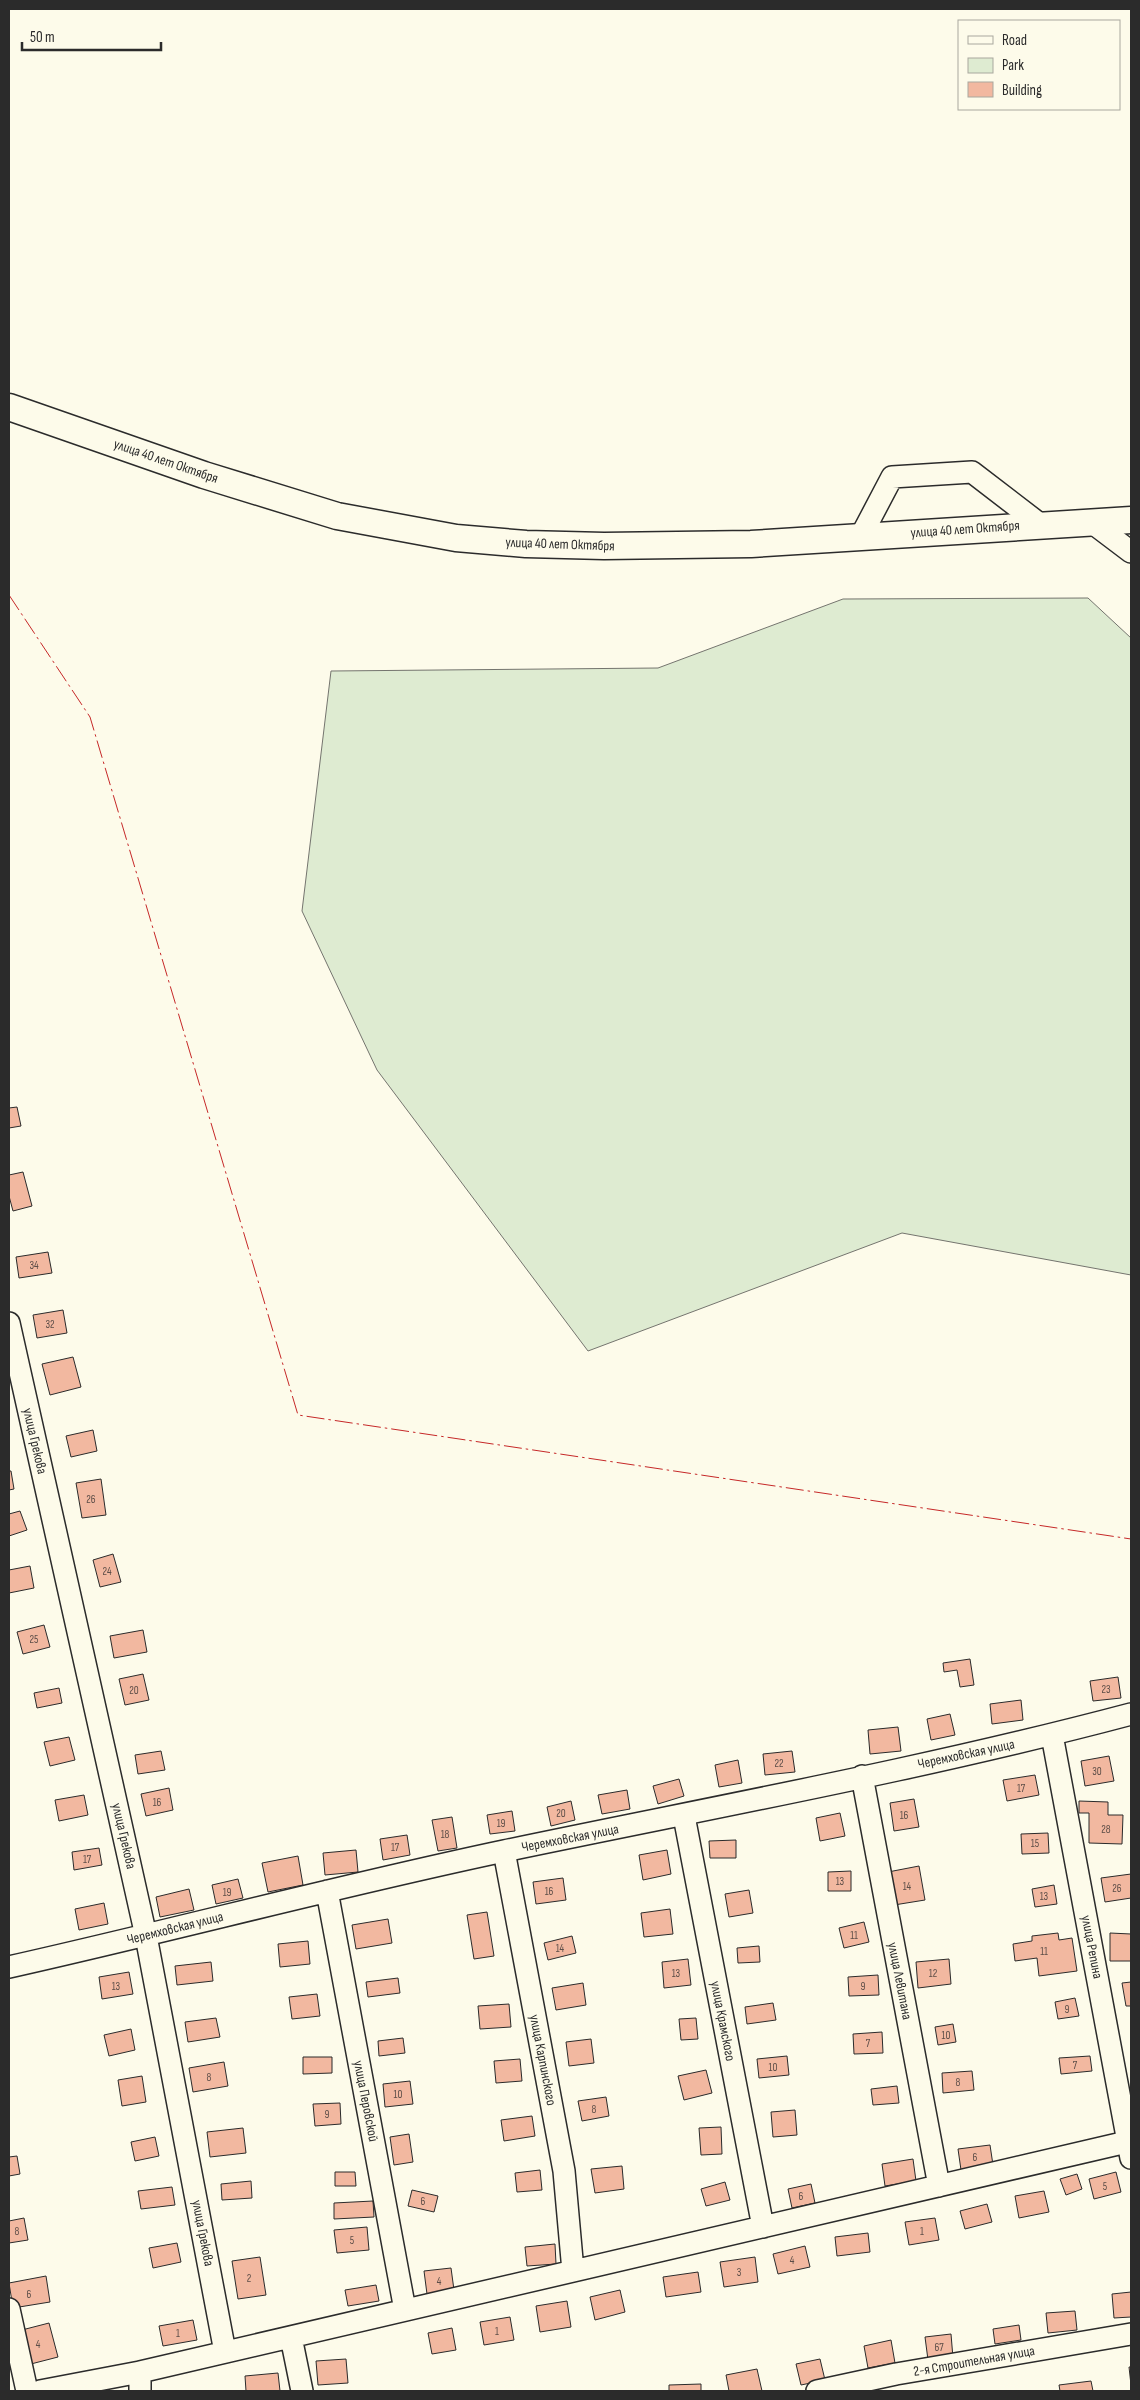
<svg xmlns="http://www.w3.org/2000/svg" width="1140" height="2400" font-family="'Sofia Sans Condensed',sans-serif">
	<rect width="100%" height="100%" fill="#fdfbea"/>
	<!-- green -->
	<path fill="#deebd1" stroke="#74746e" d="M1088,598L1131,638V1275L902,1233L588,1351L377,1070L302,911L331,671L658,668L843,599Z"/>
	<!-- building -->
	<path fill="#f2b8a0" stroke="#2b2b2b" d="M17,1107L21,1126L9,1128V1108Z
		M23,1172L32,1206L13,1211L9,1196V1175Z
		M48,1252L52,1273L19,1278L16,1257Z
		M63,1310L67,1333L37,1338L33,1315Z
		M73,1357L81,1387L50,1395L42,1364Z
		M93,1430L97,1451L71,1457L66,1436Z
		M9,1471H11L14,1489L9,1490Z
		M101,1479L106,1515L82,1518L76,1483Z
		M20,1511L27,1530L9,1536V1514Z
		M113,1554L121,1582L100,1587L93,1560Z
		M30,1566L34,1588L9,1593V1570Z
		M44,1625L50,1647L23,1654L17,1632Z
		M143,1630L147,1652L114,1658L110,1636Z
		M970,1659L974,1685L960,1687L957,1670L944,1672L943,1663Z
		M143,1674L149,1700L125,1705L119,1679Z
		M1118,1677L1121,1698L1093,1701L1090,1681Z
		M59,1688L62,1703L37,1708L34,1693Z
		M1021,1700L1023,1720L992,1724L990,1704Z
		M950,1714L955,1735L931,1740L927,1719Z
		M898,1727L901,1751L870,1754L868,1730Z
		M69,1737L75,1760L50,1766L44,1742Z
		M161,1751L165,1770L138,1774L135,1755Z
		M792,1751L795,1772L765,1775L763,1754Z
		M1109,1756L1114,1781L1085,1786L1081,1761Z
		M738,1760L742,1783L719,1787L715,1765Z
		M1035,1775L1039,1795L1007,1801L1003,1780Z
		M679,1779L684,1796L658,1804L653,1786Z
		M169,1788L173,1810L146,1816L141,1794Z
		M627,1790L630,1809L602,1814L598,1795Z
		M84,1795L88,1815L59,1821L55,1800Z
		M914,1799L919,1827L894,1831L890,1803Z
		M571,1801L575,1820L551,1826L547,1807Z
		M1079,1801L1108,1802V1815H1123L1122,1844L1089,1843V1813H1079Z
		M512,1811L515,1831L490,1834L487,1815Z
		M840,1813L845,1836L820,1841L816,1818Z
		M452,1817L457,1848L438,1851L432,1820Z
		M1048,1833L1049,1853L1022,1854L1021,1834Z
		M407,1835L410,1855L383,1860L380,1839Z
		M736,1840V1858H710L709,1841Z
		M99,1848L102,1865L74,1870L72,1852Z
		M356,1850L358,1872L325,1875L323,1853Z
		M667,1850L671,1874L643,1880L639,1855Z
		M298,1856L303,1885L268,1892L262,1863Z
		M919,1866L925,1900L894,1905L888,1872Z
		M851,1871V1891H828V1872Z
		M1131,1874V1898L1105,1902L1101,1878Z
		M563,1878L566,1900L536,1904L533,1882Z
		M238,1879L243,1898L216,1904L212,1885Z
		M1054,1885L1057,1904L1035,1907L1032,1889Z
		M189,1889L194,1910L160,1917L156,1897Z
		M749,1890L753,1913L729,1917L725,1894Z
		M104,1903L108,1924L79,1930L75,1909Z
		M670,1909L673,1934L644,1937L641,1913Z
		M487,1912L494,1956L474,1959L467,1915Z
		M388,1919L392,1943L356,1949L352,1925Z
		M864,1922L869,1942L844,1948L839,1928Z
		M1058,1933L1059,1940L1072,1938L1077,1971L1039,1976L1037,1958L1015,1961L1013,1944L1032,1941V1936Z
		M1110,1933L1131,1934V1961H1110Z
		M572,1936L576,1953L548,1960L544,1943Z
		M308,1941L310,1964L280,1967L278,1944Z
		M759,1946L760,1962L738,1963L737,1948Z
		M688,1959L691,1985L664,1988L662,1962Z
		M949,1959L951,1984L918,1988L916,1962Z
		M211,1962L213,1981L177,1985L175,1966Z
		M129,1972L133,1994L102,1999L99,1977Z
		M878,1975L879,1995L849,1996L848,1977Z
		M398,1978L400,1993L368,1997L366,1982Z
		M1131,1982V2006H1126L1122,1983Z
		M583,1983L586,2005L556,2010L552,1988Z
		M317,1994L320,2016L292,2019L289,1997Z
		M1075,1998L1079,2016L1058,2019L1055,2002Z
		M773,2003L776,2020L747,2024L745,2007Z
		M509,2004L511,2027L480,2029L478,2006Z
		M216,2018L220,2037L188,2042L185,2022Z
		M696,2018L698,2039L681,2040L679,2019Z
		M953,2024L956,2042L938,2045L935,2027Z
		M131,2029L135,2050L109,2056L104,2035Z
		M882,2032L883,2053L854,2054L853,2034Z
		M403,2038L405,2053L379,2056L378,2041Z
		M591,2039L594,2063L569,2066L566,2042Z
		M787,2056L789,2075L759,2078L757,2059Z
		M1090,2056L1092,2071L1061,2074L1059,2058Z
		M303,2057H332V2073L303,2074Z
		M520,2059L522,2081L496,2083L494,2061Z
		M224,2062L228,2086L193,2092L189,2068Z
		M706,2070L712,2093L684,2100L678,2076Z
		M972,2071L974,2090L943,2093L942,2073Z
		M142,2076L146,2102L122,2106L118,2080Z
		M410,2081L413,2104L385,2107L383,2084Z
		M897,2086L899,2103L873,2105L871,2089Z
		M606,2097L609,2116L582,2121L578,2101Z
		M340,2103L341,2124L315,2126L313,2104Z
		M795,2110L797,2135L773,2137L771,2112Z
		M532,2116L535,2136L504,2141L501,2120Z
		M721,2127L722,2154L701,2155L699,2128Z
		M243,2128L246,2153L210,2157L207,2132Z
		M409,2134L413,2162L394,2165L390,2137Z
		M155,2137L159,2156L135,2161L131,2142Z
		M990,2145L993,2165L961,2170L958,2149Z
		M17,2156L20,2174L9,2176V2157Z
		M913,2159L916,2181L885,2186L882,2164Z
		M622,2166L624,2189L595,2193L591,2169Z
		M540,2170L542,2190L517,2192L515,2173Z
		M335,2172H355L356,2186H335Z
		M1116,2172L1121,2192L1094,2199L1089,2179Z
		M1077,2174L1082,2189L1066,2195L1060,2179Z
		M251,2181L252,2198L222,2200L221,2184Z
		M725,2182L730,2200L706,2206L701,2189Z
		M811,2184L815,2203L792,2208L788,2189Z
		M172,2187L175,2205L141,2209L138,2191Z
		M412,2190L438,2196L434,2212L408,2206Z
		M1044,2191L1049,2212L1019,2218L1015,2196Z
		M373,2201L374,2217L334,2219V2203Z
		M987,2204L992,2222L965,2229L960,2211Z
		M24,2218L28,2240L9,2243V2221Z
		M935,2218L939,2240L909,2245L905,2222Z
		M367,2227L369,2250L337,2253L334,2230Z
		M868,2233L870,2252L837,2256L835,2237Z
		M177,2243L181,2262L153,2268L149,2248Z
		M555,2244L556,2264L527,2266L525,2247Z
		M805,2246L810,2267L778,2274L773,2254Z
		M260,2257L266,2295L238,2299L232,2261Z
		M755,2257L758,2282L724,2287L720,2262Z
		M451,2268L454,2290L427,2294L424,2271Z
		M698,2272L701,2292L666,2297L663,2277Z
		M46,2276L50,2302L13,2308L9,2283Z
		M376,2285L379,2301L348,2306L345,2290Z
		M620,2290L625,2312L595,2320L590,2297Z
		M1131,2292V2317L1114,2318L1112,2294Z
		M567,2301L571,2327L540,2332L536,2306Z
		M1075,2311L1077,2330L1048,2333L1046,2313Z
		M510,2317L514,2340L484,2345L480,2322Z
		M193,2320L197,2340L163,2346L159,2326Z
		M49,2323L58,2357L27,2365L18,2331Z
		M1019,2325L1021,2340L995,2344L993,2329Z
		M452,2328L456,2350L432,2354L428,2333Z
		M951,2334L953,2358L928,2360L925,2337Z
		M891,2340L895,2363L868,2368L864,2346Z
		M346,2359L348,2383L318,2385L316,2361Z
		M820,2359L825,2380L801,2385L796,2364Z
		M1129,2367H1131V2385Z
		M757,2369L762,2391H729L726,2375Z
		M278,2373L280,2391H246L245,2376Z
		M1091,2381L1093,2391H1060L1059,2385Z
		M701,2384V2391H669V2385Z"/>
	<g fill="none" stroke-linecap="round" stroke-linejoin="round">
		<!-- minor casing -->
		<g stroke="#2b2b2b" stroke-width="24">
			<path id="minor" d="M1090,521L1131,552
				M861,536L892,477L972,472L1041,525
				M9,1323L146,1936L225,2352
				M1052,1735L1131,2158
				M862,1776L939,2186
				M684,1816L763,2227
				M504,1851L564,2171L573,2271
				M327,1891L405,2310
				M9,1967C174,1930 338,1886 504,1851C714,1807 924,1769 1131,1714
				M9,2309L27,2391
				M291,2337L302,2391
				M40,2391L140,2372
				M140,2391V2372L1131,2141
				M817,2391L896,2374L1131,2334"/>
		</g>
		<!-- major casing -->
		<g stroke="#2b2b2b" stroke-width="29">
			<path id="major" d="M9,407L204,475L337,516L456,538L526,544L604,546L751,544L1131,520"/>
		</g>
		<!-- minor -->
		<use href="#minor" stroke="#fdfbea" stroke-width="21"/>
		<!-- major -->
		<use href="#major" stroke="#fdfbea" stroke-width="26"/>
		<!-- power -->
		<path stroke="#c62828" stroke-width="1" stroke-dasharray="18 4 2.5 4" stroke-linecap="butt" d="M9,595L90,717L298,1415L1131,1539"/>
	</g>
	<g text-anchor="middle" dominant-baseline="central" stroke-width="4" stroke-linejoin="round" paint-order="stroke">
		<!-- number labels -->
		<g font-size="11" fill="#5d4e48">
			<text x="34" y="1265">34</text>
			<text x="50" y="1324">32</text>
			<text x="91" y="1499">26</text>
			<text x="107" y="1571">24</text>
			<text x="34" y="1639">25</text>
			<text x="1106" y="1689">23</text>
			<text x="134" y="1690">20</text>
			<text x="779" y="1763">22</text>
			<text x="1097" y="1771">30</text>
			<text x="1021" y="1788">17</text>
			<text x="157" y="1802">16</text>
			<text x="561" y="1813">20</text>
			<text x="904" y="1815">16</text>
			<text x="501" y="1823">19</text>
			<text x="1106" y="1829">28</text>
			<text x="445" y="1834">18</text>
			<text x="1035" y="1843">15</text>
			<text x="395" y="1847">17</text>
			<text x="87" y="1859">17</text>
			<text x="840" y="1881">13</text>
			<text x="907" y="1886">14</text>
			<text x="1117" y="1888">26</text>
			<text x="549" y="1891">16</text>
			<text x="227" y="1892">19</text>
			<text x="1044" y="1896">13</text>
			<text x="854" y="1935">11</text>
			<text x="560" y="1948">14</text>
			<text x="1044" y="1951">11</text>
			<text x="676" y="1973">13</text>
			<text x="933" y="1973">12</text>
			<text x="116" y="1986">13</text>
			<text x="863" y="1986">9</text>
			<text x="1067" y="2009">9</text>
			<text x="946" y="2035">10</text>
			<text x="868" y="2043">7</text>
			<text x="1075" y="2065">7</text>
			<text x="773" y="2067">10</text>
			<text x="209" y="2077">8</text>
			<text x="958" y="2082">8</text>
			<text x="398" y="2094">10</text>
			<text x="594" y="2109">8</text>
			<text x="327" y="2114">9</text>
			<text x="975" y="2157">6</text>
			<text x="1105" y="2186">5</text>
			<text x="801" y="2196">6</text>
			<text x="423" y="2201">6</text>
			<text x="17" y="2231">8</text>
			<text x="922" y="2231">1</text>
			<text x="352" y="2240">5</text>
			<text x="792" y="2260">4</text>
			<text x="739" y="2272">3</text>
			<text x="249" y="2278">2</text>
			<text x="439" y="2281">4</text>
			<text x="29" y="2294">6</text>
			<text x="497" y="2331">1</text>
			<text x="178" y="2333">1</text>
			<text x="38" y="2344">4</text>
			<text x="939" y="2347">67</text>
		</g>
		<!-- street labels -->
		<g font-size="14" fill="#2b2b2b" stroke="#fdfbea">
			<text transform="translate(166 461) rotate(19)">улица 40 лет Октября</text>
			<text transform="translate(965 529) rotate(-4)">улица 40 лет Октября</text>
			<text transform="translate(560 544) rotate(2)">улица 40 лет Октября</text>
			<text transform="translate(35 1441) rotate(77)">улица Грекова</text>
			<text transform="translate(966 1754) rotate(-12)">Черемховская улица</text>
			<text transform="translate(124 1836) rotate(77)">улица Грекова</text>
			<text transform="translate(570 1838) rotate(-11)">Черемховская улица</text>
			<text transform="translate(175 1928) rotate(-14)">Черемховская улица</text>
			<text transform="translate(1092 1947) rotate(79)">улица Репина</text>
			<text transform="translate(900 1981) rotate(79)">улица Левитана</text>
			<text transform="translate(723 2021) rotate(79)">улица Крамского</text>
			<text transform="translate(543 2060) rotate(79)">улица Карпинского</text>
			<text transform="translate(366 2101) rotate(79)">улица Перовской</text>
			<text transform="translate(203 2233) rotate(79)">улица Грекова</text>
			<text transform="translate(974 2361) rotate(-10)">2-я Строительная улица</text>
		</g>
	</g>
	<!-- border -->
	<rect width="1140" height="2400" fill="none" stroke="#2b2b2b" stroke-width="20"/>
	<!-- legend -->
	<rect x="958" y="20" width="162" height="90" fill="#fdfbea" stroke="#a9a89e"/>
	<rect x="968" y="36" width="25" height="8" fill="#fdfbea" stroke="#a9a89e"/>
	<text x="1002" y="45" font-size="15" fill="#2b2b2b">Road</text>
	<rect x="968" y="58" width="25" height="15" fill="#deebd1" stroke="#a9a89e"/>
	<text x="1002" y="70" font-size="15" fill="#2b2b2b">Park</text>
	<rect x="968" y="82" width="25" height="15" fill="#f2b8a0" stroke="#a9a89e"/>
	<text x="1002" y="95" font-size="15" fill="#2b2b2b">Building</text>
	<!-- scale -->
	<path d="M22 42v8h139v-8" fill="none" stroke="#2b2b2b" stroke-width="2.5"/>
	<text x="30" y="42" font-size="15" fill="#2b2b2b" stroke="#fdfbea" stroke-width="4" paint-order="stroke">50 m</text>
</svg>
